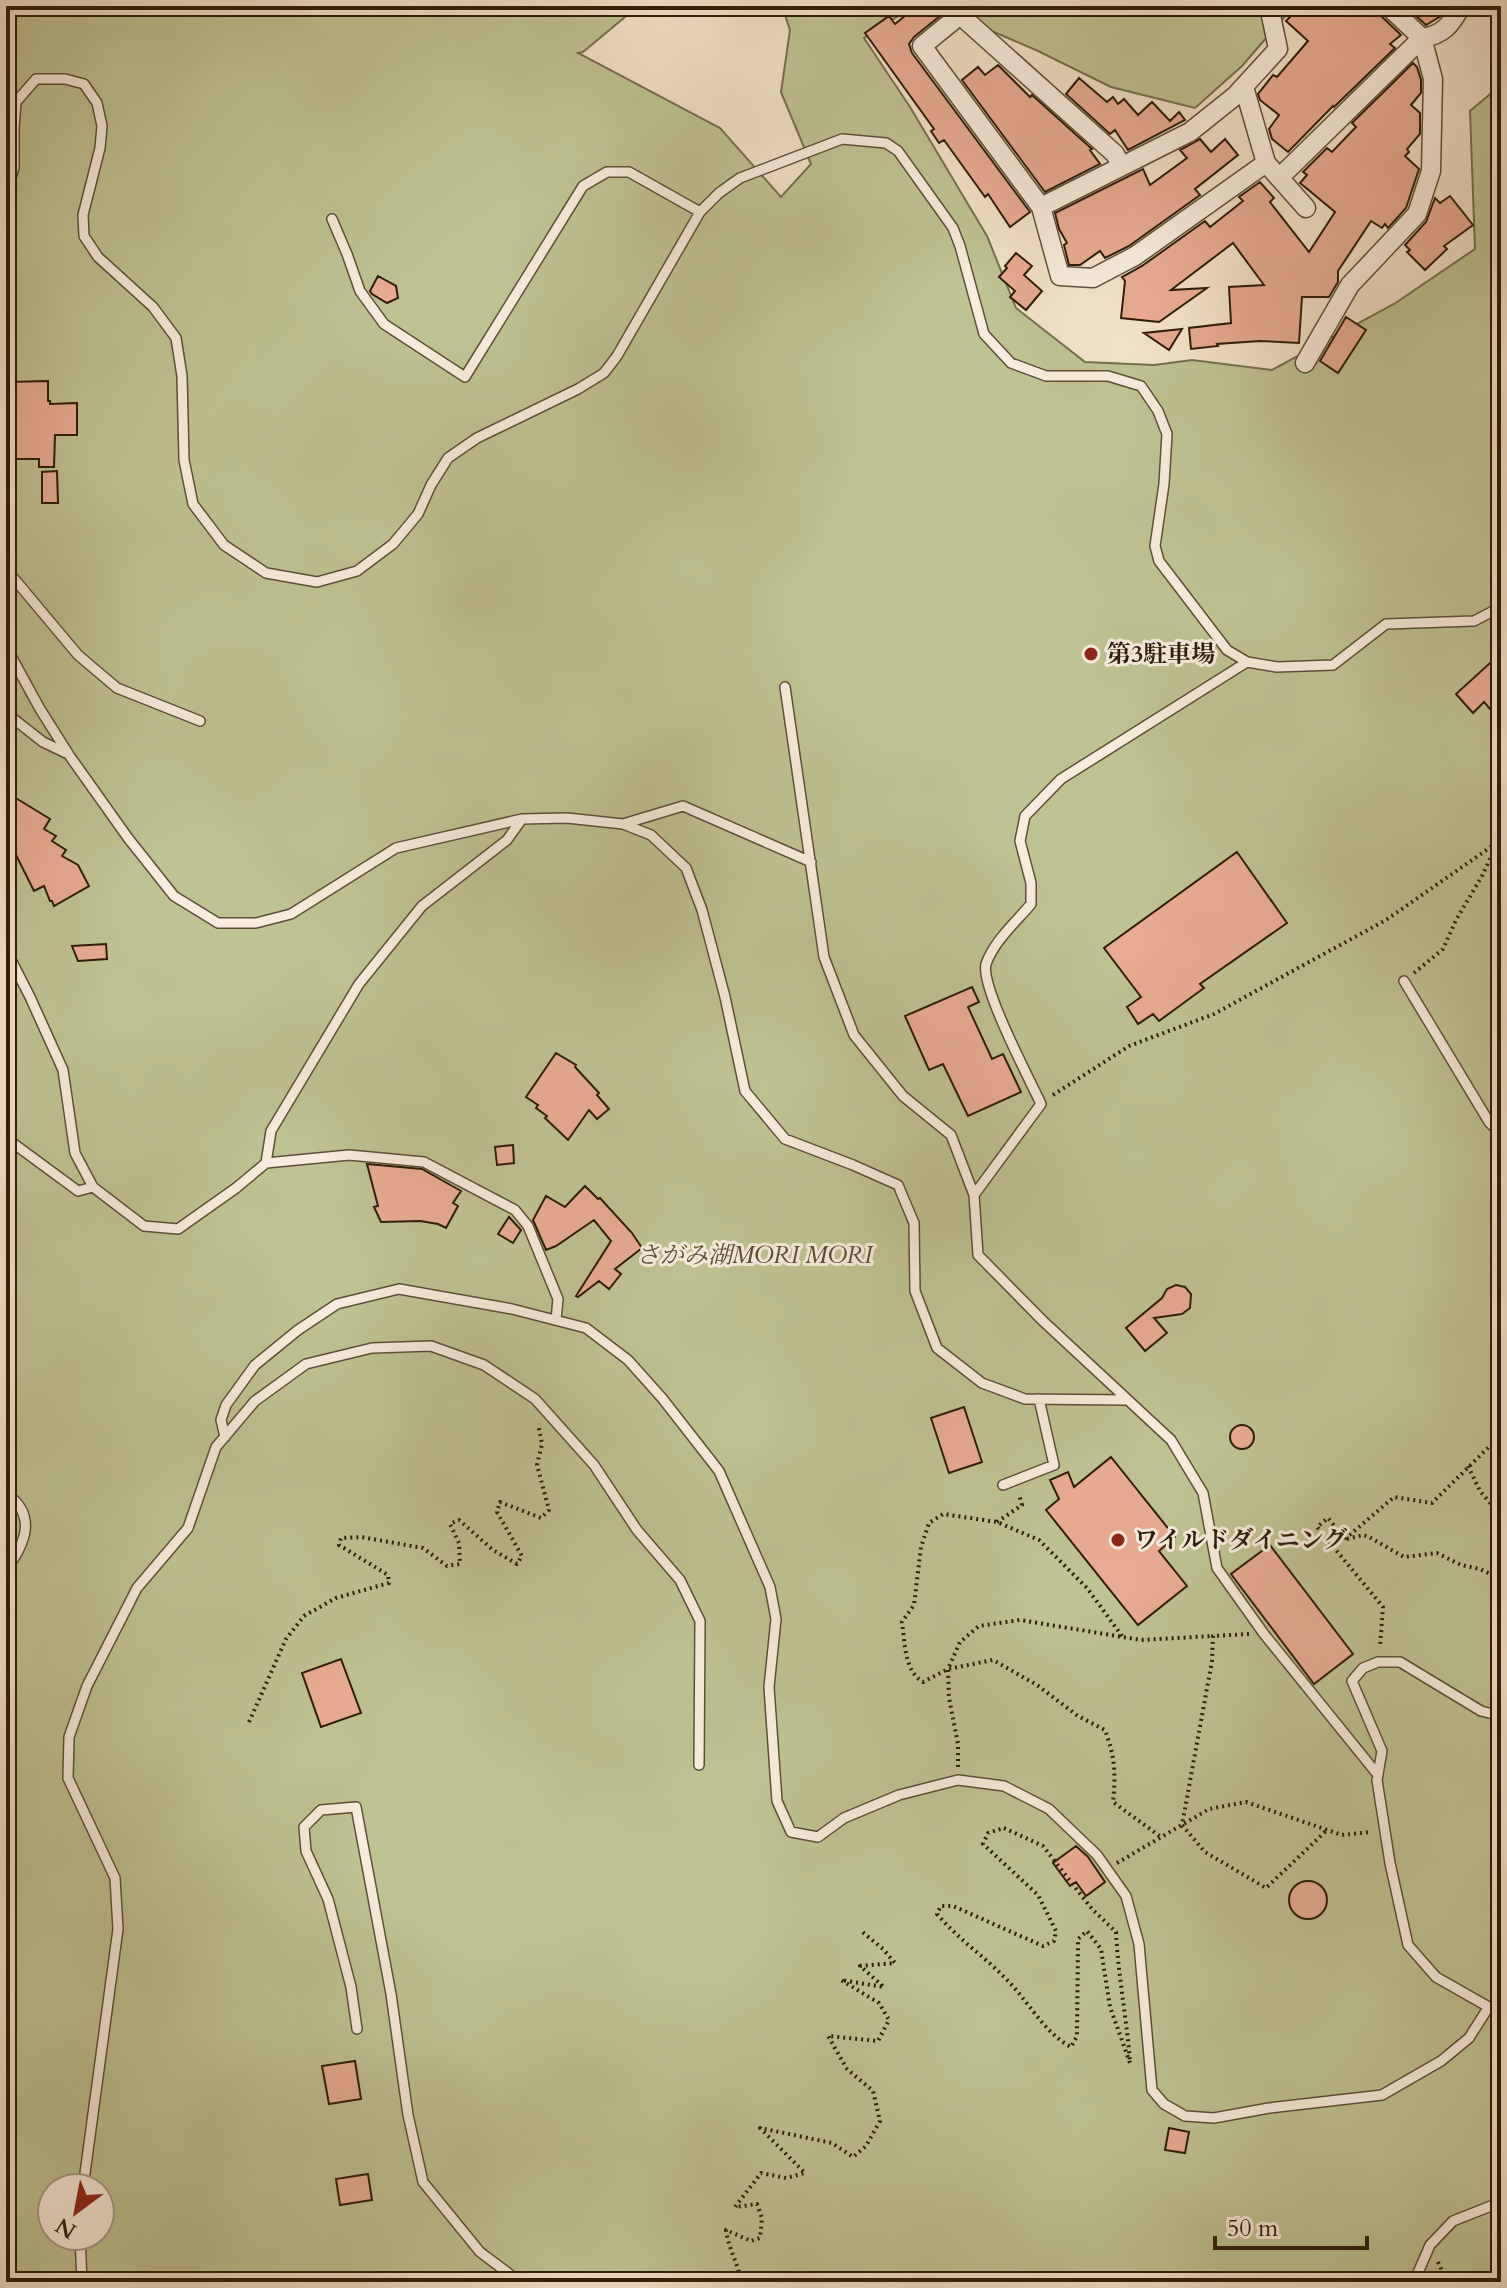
<svg xmlns="http://www.w3.org/2000/svg" width="1507" height="2288" font-family="Cardo,'Noto Serif JP',serif">
	<rect width="100%" height="100%" fill="#f2e2ca"/>
	<filter id="stains"><feTurbulence type="fractalNoise" baseFrequency=".0025" numOctaves="4"/><feColorMatrix values="0 0 0 0 .2 0 0 0 0 .09 0 0 0 0 .02 0 0 0 .5 -.17"/></filter>
	<radialGradient id="worn" r=".72"><stop offset=".6" stop-color="#630" stop-opacity="0"/><stop offset="1" stop-color="#630" stop-opacity=".3"/></radialGradient>
	<!-- green -->
	<path fill="#bfc293" stroke="#766f4e" stroke-width="2" fill-rule="evenodd" d="M6,6H488L494,9L493,6H626L625,17L583,52L578,53L720,128L781,197L811,164L781,92L790,30L782,6H914L864,38L910,107L987,236L1016,308L1085,362L1154,365L1192,360L1272,370L1394,304L1475,249L1470,111L1501,85V2282H6ZM52,2188H100V2236H52Z
		M934,6H1294L1242,66L1195,108L1111,87L1038,51Z"/>
	<!-- building -->
	<path fill="#e9ab93" stroke="#2d1c0a" stroke-width="2" d="M917,6H932L940,16L914,37L909,44L912,53L1030,212L1010,227L988,194L985,197L944,140L939,143L931,131L934,129L865,33L889,16L895,24Z
		M1281,6H1376L1380,15L1401,35L1390,44L1395,48L1334,107L1333,106L1288,152L1272,139L1269,129L1279,115L1260,100L1258,94L1273,75L1277,77L1308,41L1286,21L1290,17Z
		M1421,6H1425L1441,16L1426,25L1415,15Z
		M1413,63L1417,67L1421,80V93L1411,105L1420,113V134L1407,149L1409,152L1405,156L1419,169L1406,208L1388,228L1385,224L1382,228L1371,221L1338,271V282L1329,297H1302L1299,343L1260,341L1217,344L1218,346L1191,349L1189,328L1231,323L1229,287L1264,285L1233,243L1171,290L1207,288L1159,322L1121,318L1125,281L1122,277L1142,266L1205,221L1210,227L1243,201L1239,197L1260,182L1274,198L1270,202L1309,252L1335,212L1300,183L1307,175L1303,172L1327,148L1332,152L1356,127L1352,123Z
		M998,65L1030,97L1032,95L1092,149L1090,150L1100,164L1045,192L962,80L978,67L985,75Z
		M1079,78L1107,102L1113,97L1118,104L1124,99L1138,115L1152,102L1170,121L1179,112L1185,120L1128,150L1115,130L1110,134L1066,94Z
		M1200,139L1211,152L1225,139L1238,155L1195,189L1200,195L1129,246L1105,258L1100,251L1080,265H1069L1064,245L1067,243L1059,229L1055,213L1143,169L1150,185L1187,158L1180,150Z
		M1450,196L1473,225L1444,246L1447,249L1425,270L1407,252L1410,250L1405,245L1426,222L1435,198L1440,203Z
		M1016,253L1032,266L1024,275L1042,291L1026,310L1010,297L1015,291L999,277L1007,268L1005,266Z
		M378,276L396,286L398,298L387,303L372,294L370,291Z
		M1346,317L1366,330L1338,373L1320,361Z
		M1182,329L1169,350L1144,333Z
		M48,381V401H50V404L77,403V435H55L54,467H39V459H6V382Z
		M57,471L58,503H42V472Z
		M1501,653V702L1491,710L1484,702L1473,713L1456,694Z
		M6,792L50,819L44,829L56,836L52,841L66,850L62,856L78,865L89,886L54,906L52,901H50L44,886L34,891L6,835Z
		M1237,852L1287,923L1200,984L1204,988L1159,1021L1153,1014L1138,1024L1127,1007L1141,997L1104,948Z
		M106,944L107,959L78,961L72,946Z
		M972,987L979,1002L968,1007L992,1059L1003,1054L1021,1092L968,1116L943,1064L929,1070L905,1016Z
		M556,1053L576,1065L575,1067L599,1093L597,1095L609,1109L597,1119L589,1110L568,1140L545,1118L547,1116L536,1108L538,1105L526,1097Z
		M513,1145L514,1163L497,1165L495,1147Z
		M367,1164L422,1169L461,1191L453,1203L458,1206L446,1228L438,1224L420,1221L381,1222L374,1207L378,1206Z
		M585,1186L598,1199L600,1198L632,1233L642,1248L615,1269L621,1274L609,1289L599,1281L578,1297L576,1296L611,1241L594,1220L556,1246L546,1250L533,1220L546,1196L565,1207Z
		M509,1217L521,1230L513,1243L498,1234Z
		M1176,1285L1185,1287L1191,1294L1190,1308L1182,1314L1154,1318L1167,1333L1145,1351L1126,1328L1162,1298L1167,1289Z
		M964,1407L982,1462L949,1473L931,1418Z
		M1230 1437a12 12 0 1 1 24 0a12 12 0 1 1-24 0Z
		M1111,1457L1175,1537L1159,1551L1187,1586L1138,1625L1046,1510L1059,1499L1050,1480L1068,1472L1074,1487Z
		M1270,1545L1353,1654L1314,1684L1231,1574Z
		M341,1659L361,1713L321,1727L302,1673Z
		M1076,1846L1088,1857L1105,1882L1086,1896L1076,1882L1070,1886L1053,1863Z
		M1289 1900a19 19 0 1 1 38 0a19 19 0 1 1-38 0Z
		M355,2061L361,2099L329,2104L322,2066Z
		M1169,2128L1189,2132L1185,2153L1165,2150Z
		M368,2174L372,2200L340,2205L336,2179Z"/>
	<g fill="none" stroke-linecap="round" stroke-linejoin="round">
		<!-- lane casing -->
		<g stroke="#5e4e3a" stroke-width="12">
			<path id="lane" d="M6,194L14,168V128L16,102L36,79H65L84,84L97,103L102,126L100,148L83,215L84,236L98,257L153,307L176,338L182,376L184,460L193,504L224,545L266,573L317,582L357,571L393,544L418,514L431,485L448,458L477,438L578,389L604,373L617,356L700,212L719,193L740,178L842,139L886,143L898,151L953,228L960,246L984,334L1011,363L1046,376H1108L1141,386L1158,411L1167,434L1164,484L1155,546L1159,561L1227,650L1247,662L1277,667L1333,665L1386,624L1474,621L1501,607
				M332,219L347,254L360,291L384,324L465,377L583,186L607,172H629L700,212
				M6,569L78,655L117,688L200,721
				M6,647L40,709L69,755L128,838L174,896L218,923H256L291,914L396,848L522,819L567,818L623,824L651,835L686,868L702,910L725,997L745,1091L785,1139L853,1165L898,1185L914,1223L915,1291L937,1348L982,1383L1025,1399L1127,1400
				M785,687L824,957L854,1035L903,1096L951,1135L974,1195L978,1255L1043,1321L1171,1440L1203,1493L1217,1568L1264,1634L1378,1775
				M6,713L43,742L66,753
				M623,824L683,806L811,862
				M6,950L30,997L63,1070L75,1153L93,1187L144,1226L178,1229L236,1188L266,1163L349,1155L424,1162L515,1210L528,1226L558,1299L556,1320
				M1404,981L1489,1122L1501,1134
				M6,1138L78,1191L93,1187
				M266,1163L271,1131L359,984L422,906L507,840L522,819
				M974,1195L1041,1104C1030,1080 980,986 986,964C994,941 1016,922 1031,904V883L1020,841L1025,816L1061,779L1247,662
				M225,1437L221,1420L226,1405L255,1365L298,1330L337,1304L399,1289L512,1309L586,1328L628,1360L662,1398L719,1471L770,1587L776,1619L769,1687L777,1801L791,1832L818,1837L844,1818L899,1795L958,1780L1004,1786L1049,1809L1097,1855L1126,1896L1139,1944L1152,2090L1164,2104L1185,2116L1214,2118L1269,2108L1382,2095L1441,2061L1469,2038L1488,2008
				M1003,1485L1054,1465L1039,1399
				M6,1493C38,1516 25,1544 6,1570
				M1501,1716L1481,1711L1400,1662H1378L1363,1668L1352,1681L1382,1751L1377,1780L1390,1863L1408,1945L1436,1977L1501,2014
				M357,2029L351,1987L328,1899L306,1851L304,1827L321,1810L356,1807L391,1994L408,2115L423,2182L480,2252L520,2282
				M83,2188L118,1929L115,1878L68,1778L69,1737L87,1686L137,1588L188,1528L216,1447L255,1401L306,1364L372,1348L431,1346L484,1365L535,1399L594,1465L637,1530L680,1580L700,1621L699,1765
				M80,2236L82,2282
				M1414,2282L1430,2245L1453,2221L1501,2202"/>
		</g>
		<!-- street casing -->
		<g stroke="#5e4e3a" stroke-width="21">
			<path id="street" d="M1244,87L1266,163L1306,208
				M1121,166L1115,154L960,15L922,46L1041,207L1060,276L1093,278L1135,256L1266,163
				M1279,178L1422,38C1443,35 1451,25 1461,6
				M1041,207L1190,132L1235,96L1278,49L1269,6
				M1305,363L1350,285L1417,214L1431,171L1433,79L1422,38L1388,6"/>
		</g>
		<!-- path -->
		<path stroke="#2d1c0a" stroke-width="4" stroke-dasharray="2 4" stroke-linecap="butt" d="M1414,973L1443,949L1456,920L1482,876L1501,835
			M1053,1095L1129,1046L1214,1014L1386,920L1498,842
			M1468,1466L1480,1491L1501,1516
			M997,1522L1022,1505L1019,1494
			M1345,1539L1328,1518L1317,1527L1383,1607L1380,1647
			M1345,1539L1394,1497L1432,1503L1501,1435
			M1347,1539L1363,1535L1369,1537L1404,1557L1437,1553L1461,1565L1480,1569L1501,1579
			M1249,1634L1213,1636L1212,1661L1182,1825L1205,1852L1266,1888L1327,1830
			M1122,1636L1087,1588L1039,1540L997,1522L943,1514L929,1523L921,1547L914,1605L902,1622C905,1642 904,1671 923,1682L948,1669L993,1660L1037,1685L1078,1716L1105,1730C1115,1757 1116,1774 1113,1802L1161,1837
			M249,1722L286,1639L304,1616L336,1598L389,1583L388,1575L339,1545L341,1538L361,1537L423,1548L447,1566L460,1564L459,1543L450,1524L459,1520L493,1550L517,1564L522,1556L497,1512L500,1502L541,1518L549,1510L537,1465L542,1444L538,1424
			M958,1767V1744L949,1698L948,1669L960,1642L979,1626L1020,1620L1141,1640L1213,1636
			M1004,1828L1043,1846L1092,1909L1116,1932C1118,1976 1127,2019 1130,2063L1110,2007L1101,1949L1087,1931L1078,1939L1077,2036L1071,2047C1043,2032 1028,2000 1006,1979C984,1956 958,1939 937,1914L941,1906H953L1043,1946L1054,1941L1056,1931L1038,1895L983,1844L988,1833Z
			M1117,1863L1209,1809L1246,1802L1342,1835L1371,1832
			M1438,2262L1447,2282
			M736,2282L740,2278C737,2261 728,2247 726,2230L751,2241L760,2238L762,2218L757,2204L735,2207L761,2173L786,2178L805,2173L760,2128L832,2143L853,2157L866,2146L880,2121L873,2091L847,2069L828,2036L878,2041L889,2020L879,2003L841,1980L884,1987L860,1966L895,1963L883,1949L860,1930"/>
		<!-- lane -->
		<use href="#lane" stroke="#f7ecdd" stroke-width="9"/>
		<!-- street -->
		<use href="#street" stroke="#f7ecdd" stroke-width="18"/>
	</g>
	<!-- markers -->
	<g fill="#8f2418" stroke="#f7ecdd" stroke-width="3">
		<circle cx="1091" cy="654" r="8"/>
		<circle cx="1118" cy="1540" r="8"/>
	</g>
	<g text-anchor="middle" dominant-baseline="central" stroke-width="6" stroke-linejoin="round" paint-order="stroke">
		<!-- poi labels -->
		<g font-size="24" font-weight="bold" fill="#2d1c0a" stroke="#f7ecdd" text-anchor="start">
			<text x="1107" y="654">第3駐車場</text>
			<text x="1134" y="1540">ワイルドダイニング</text>
		</g>
		<!-- park labels -->
		<g font-size="24" font-style="italic" fill="#594e33" stroke="#f7ecdd">
			<text x="754" y="1255">さがみ湖MORI MORI</text>
		</g>
	</g>
	<!-- margin -->
	<rect width="1507" height="2288" fill="none" stroke="#f2e2ca" stroke-width="32"/>
	<rect x="8" y="8" width="1491" height="2272" fill="none" stroke="#2d1c0a" stroke-width="4"/>
	<rect x="16" y="16" width="1475" height="2256" fill="none" stroke="#2d1c0a" stroke-width="2"/>
	<!-- north arrow -->
	<g transform="translate(76 2212) rotate(212)"><circle r="38" fill="#f7ecdd" stroke="#a69989" stroke-width="2"/>
	<path d="M0-6L14 30L0 20L-14 30Z" fill="#8f2418"/>
	<text y="-12" font-size="22" font-weight="bold" text-anchor="middle" fill="#2d1c0a">N</text>
	</g>
	<!-- scale -->
	<path d="M1215 2236v12h152v-12" fill="none" stroke="#2d1c0a" stroke-width="4"/>
	<text x="1227" y="2236" font-size="24" fill="#2d1c0a" stroke="#f7ecdd" stroke-width="6" paint-order="stroke">50 m</text>
	<rect width="100%" height="100%" filter="url(#stains)"/>
	<rect width="100%" height="100%" fill="url(#worn)"/>
</svg>
